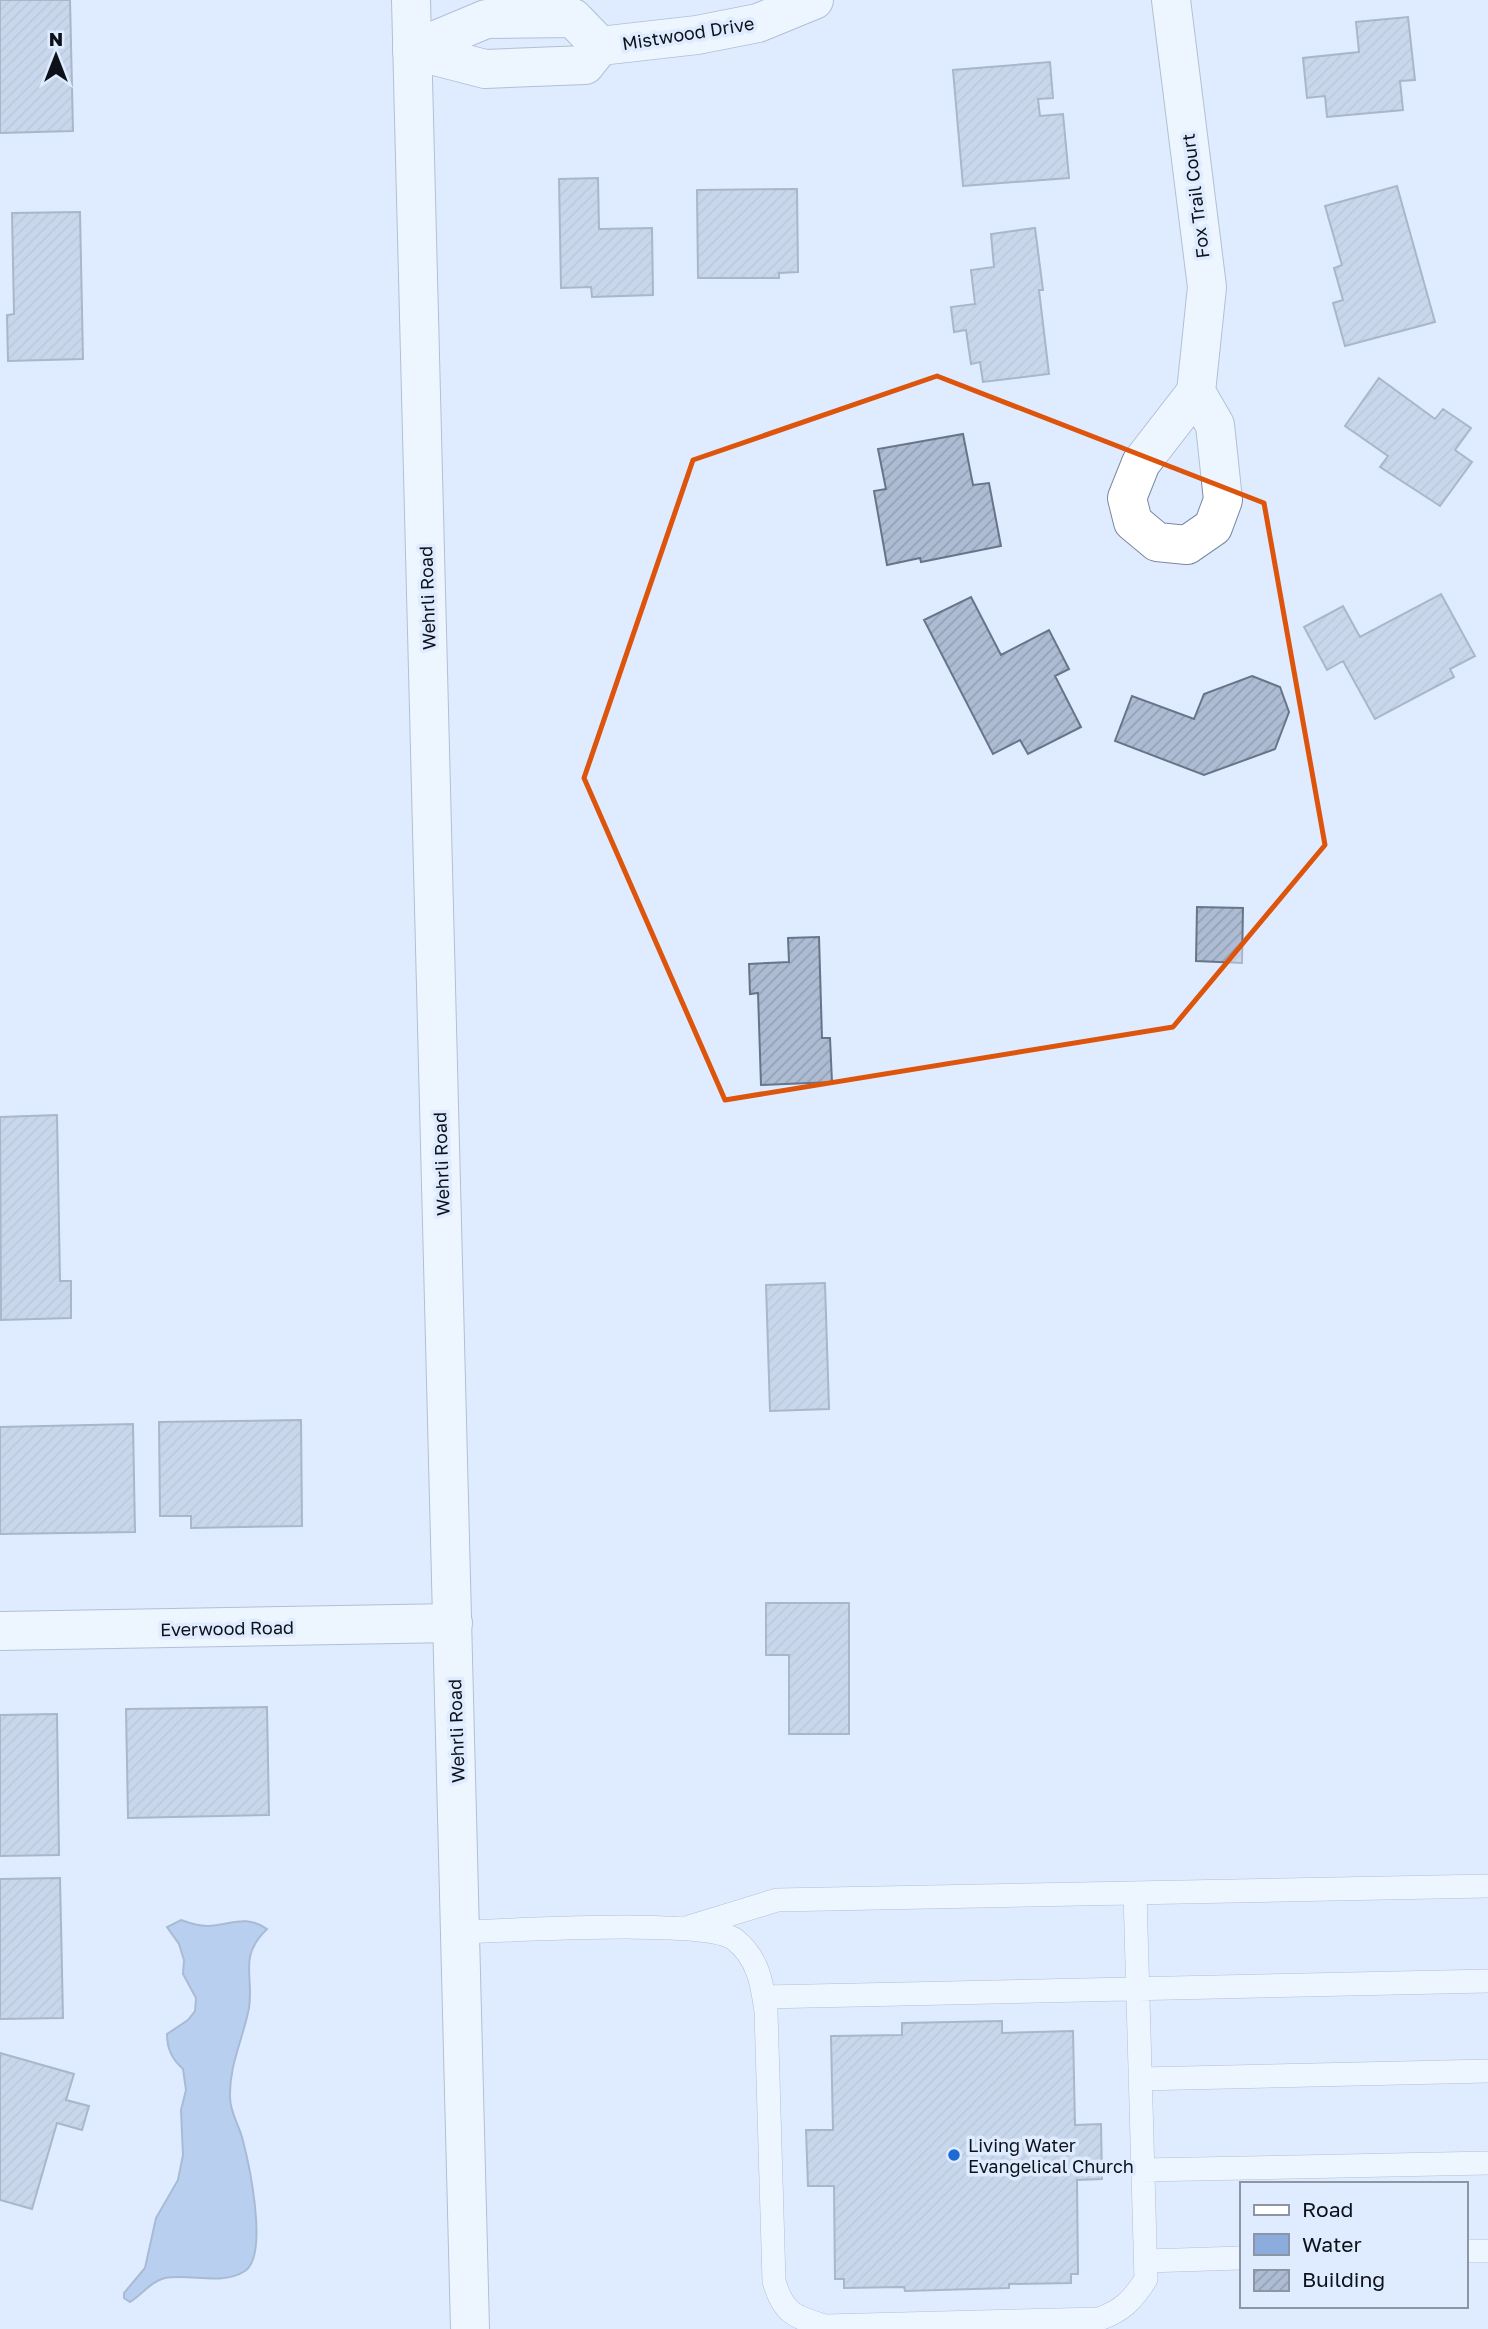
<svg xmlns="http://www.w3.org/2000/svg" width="1488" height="2329" font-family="'Golos Text',sans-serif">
	<defs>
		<pattern id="building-hatch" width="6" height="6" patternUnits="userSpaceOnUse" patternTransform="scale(1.75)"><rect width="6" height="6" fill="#adbcd3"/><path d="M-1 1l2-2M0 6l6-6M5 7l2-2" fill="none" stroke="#94a1b5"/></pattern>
	</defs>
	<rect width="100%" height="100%" fill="#dfecff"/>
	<!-- water -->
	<path fill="#8cacdd" stroke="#667ea2" stroke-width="2" d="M181,1920C189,1923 198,1926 208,1926C230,1925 246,1914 267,1929C238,1957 254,1974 249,2008C243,2039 229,2065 230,2097C230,2112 238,2123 242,2137C249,2163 269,2255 245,2271C222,2286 190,2273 165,2278C151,2281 142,2295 130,2302L124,2298V2293L145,2268L156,2218L178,2180L183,2155L181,2110L186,2090L183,2069C172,2059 167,2049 167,2034L188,2020L195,2011L196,1998L183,1974L184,1960L179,1944L167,1927Z"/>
	<!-- building -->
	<path fill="url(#building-hatch)" stroke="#67758a" stroke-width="2" d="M0,0H70L73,131L0,133Z
		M1408,17L1415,80L1400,81L1403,110L1327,117L1325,96L1307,98L1303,58L1359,52L1356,22Z
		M1050,62L1053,98L1038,99L1040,116L1063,114L1069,178L963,186L953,70Z
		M598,178L599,229L652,228L653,295L592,297L591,287L561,288L559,179Z
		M1397,186L1435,322L1345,346L1333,303L1343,300L1334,268L1342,265L1325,206Z
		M797,189L798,272L779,273V278H698L697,190Z
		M80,212L83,359L8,361L7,315L14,314L12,213Z
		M1035,228L1043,290H1039L1049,374L983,382L980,362L971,364L966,330L954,332L951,307L975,304L971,270L994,267L991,234Z
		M1379,378L1435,419L1443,409L1471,428L1455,450L1472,462L1440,506L1380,467L1388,456L1345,426Z
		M963,434L973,485L989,483L1001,546L921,562L920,558L887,565L874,491L886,489L878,449Z
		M1441,594L1475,656L1450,669L1454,677L1375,719L1343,661L1327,670L1304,627L1343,606L1360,637Z
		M971,597L1001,655L1049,630L1069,669L1055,676L1081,727L1028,754L1020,740L993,754L924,620Z
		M1252,676L1280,687L1289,712L1275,749L1204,775L1115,741L1132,696L1194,719L1204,694Z
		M1197,907L1243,908L1242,963L1196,961Z
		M819,937L822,1038H830L832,1082L761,1085L758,993L750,994L749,964L789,962L788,938Z
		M57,1115L60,1281H71V1318L1,1320L0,1117Z
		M825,1283L829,1409L770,1411L766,1285Z
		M301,1420L302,1526L191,1528V1516H160L159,1422Z
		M133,1424L135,1532L0,1534V1427Z
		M766,1603H849V1734H789V1655H766Z
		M267,1707L269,1815L128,1818L126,1709Z
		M57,1714L59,1855L0,1856V1715Z
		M60,1878L63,2018L0,2019V1879Z
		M1002,2021V2033L1073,2031L1075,2125L1101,2124L1102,2179L1077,2180L1078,2274H1071V2283L1009,2284V2288L905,2291L904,2287L844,2288V2279H835L834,2186H808L806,2130H833L831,2036L902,2035V2023Z
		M0,2053L74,2074L66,2100L89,2106L82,2130L57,2123L32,2209L0,2200Z"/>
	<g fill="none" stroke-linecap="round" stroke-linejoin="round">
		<!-- lane casing -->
		<g stroke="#7b899f" stroke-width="24">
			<path id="lane" d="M689,1927L777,1900L1488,1886
				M461,1932C508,1931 705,1918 734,1939C758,1957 762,1983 766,2011L774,2281C783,2313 794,2317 825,2326L1099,2319C1122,2311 1133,2300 1146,2279L1135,1893
				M764,1997L1488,1981
				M1140,2079L1488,2071
				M1143,2170L1488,2163
				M1465,2251H1488
				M1146,2261L1241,2258"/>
		</g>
		<!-- street casing -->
		<g stroke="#7b899f" stroke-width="40">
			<path id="street" d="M1171,0L1207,287L1196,392L1141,463L1127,498L1133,522L1157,542L1187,545L1213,527L1223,500L1215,425L1196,392
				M412,50L485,69L585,65L600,46L697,35L758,23L814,0
				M412,50L486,19L573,18L600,46
				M0,1631L453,1623"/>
		</g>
		<!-- secondary casing -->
		<g stroke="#7b899f" stroke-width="40">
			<path id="secondary" d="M411,0L470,2329"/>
		</g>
		<!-- lane -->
		<use href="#lane" stroke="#fff" stroke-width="23"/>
		<!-- street -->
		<use href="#street" stroke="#fff" stroke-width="38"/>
		<!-- secondary -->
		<use href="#secondary" stroke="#fff" stroke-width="38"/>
	</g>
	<!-- marked area -->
	<path d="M0 0H1488V2329H0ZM937,376L1264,503L1325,845L1173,1027L725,1100L584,778L693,460Z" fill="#dfecff" fill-opacity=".55" fill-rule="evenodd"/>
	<path fill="none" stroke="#dd550d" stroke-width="5" stroke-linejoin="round" d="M937,376L1264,503L1325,845L1173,1027L725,1100L584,778L693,460Z"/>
	<!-- markers -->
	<circle fill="#1e6ad5" stroke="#dfecff" stroke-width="2.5" cx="954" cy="2155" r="7"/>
	<g text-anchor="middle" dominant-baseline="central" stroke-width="7" stroke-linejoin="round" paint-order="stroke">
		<!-- street labels -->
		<g font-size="18" fill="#0d121a" stroke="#dfecff">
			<text transform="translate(688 33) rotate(-9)">Mistwood Drive</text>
			<text transform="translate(1195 196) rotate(-97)">Fox Trail Court</text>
			<text transform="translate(427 598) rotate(-92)">Wehrli Road</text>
			<text transform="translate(441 1164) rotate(-92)">Wehrli Road</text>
			<text transform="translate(227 1628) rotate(-1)">Everwood Road</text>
			<text transform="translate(456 1731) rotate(-92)">Wehrli Road</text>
		</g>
		<!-- poi labels -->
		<g font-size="18" fill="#0d121a" stroke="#dfecff" text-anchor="start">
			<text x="968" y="2145">Living Water<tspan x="968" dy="21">Evangelical Church</tspan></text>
		</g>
	</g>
	<!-- legend -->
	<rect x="1240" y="2182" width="228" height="126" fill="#dfecff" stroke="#8b95a3" stroke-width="2"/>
	<rect x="1254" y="2205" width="35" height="10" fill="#ffffff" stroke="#8b95a3" stroke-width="2"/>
	<text x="1302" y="2217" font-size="21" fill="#0d121a">Road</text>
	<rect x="1254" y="2234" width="35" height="21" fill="#8cacdd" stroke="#8b95a3" stroke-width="2"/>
	<text x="1302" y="2252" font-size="21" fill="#0d121a">Water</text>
	<rect x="1254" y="2270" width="35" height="21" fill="url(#building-hatch)" stroke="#8b95a3" stroke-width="2"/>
	<text x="1302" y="2287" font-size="21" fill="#0d121a">Building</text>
	<!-- north arrow -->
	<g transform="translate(56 56)" stroke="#dfecff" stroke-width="5" paint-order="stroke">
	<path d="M0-5L12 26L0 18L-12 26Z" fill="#0d121a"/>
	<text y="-10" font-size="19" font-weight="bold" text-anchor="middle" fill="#0d121a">N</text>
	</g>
</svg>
